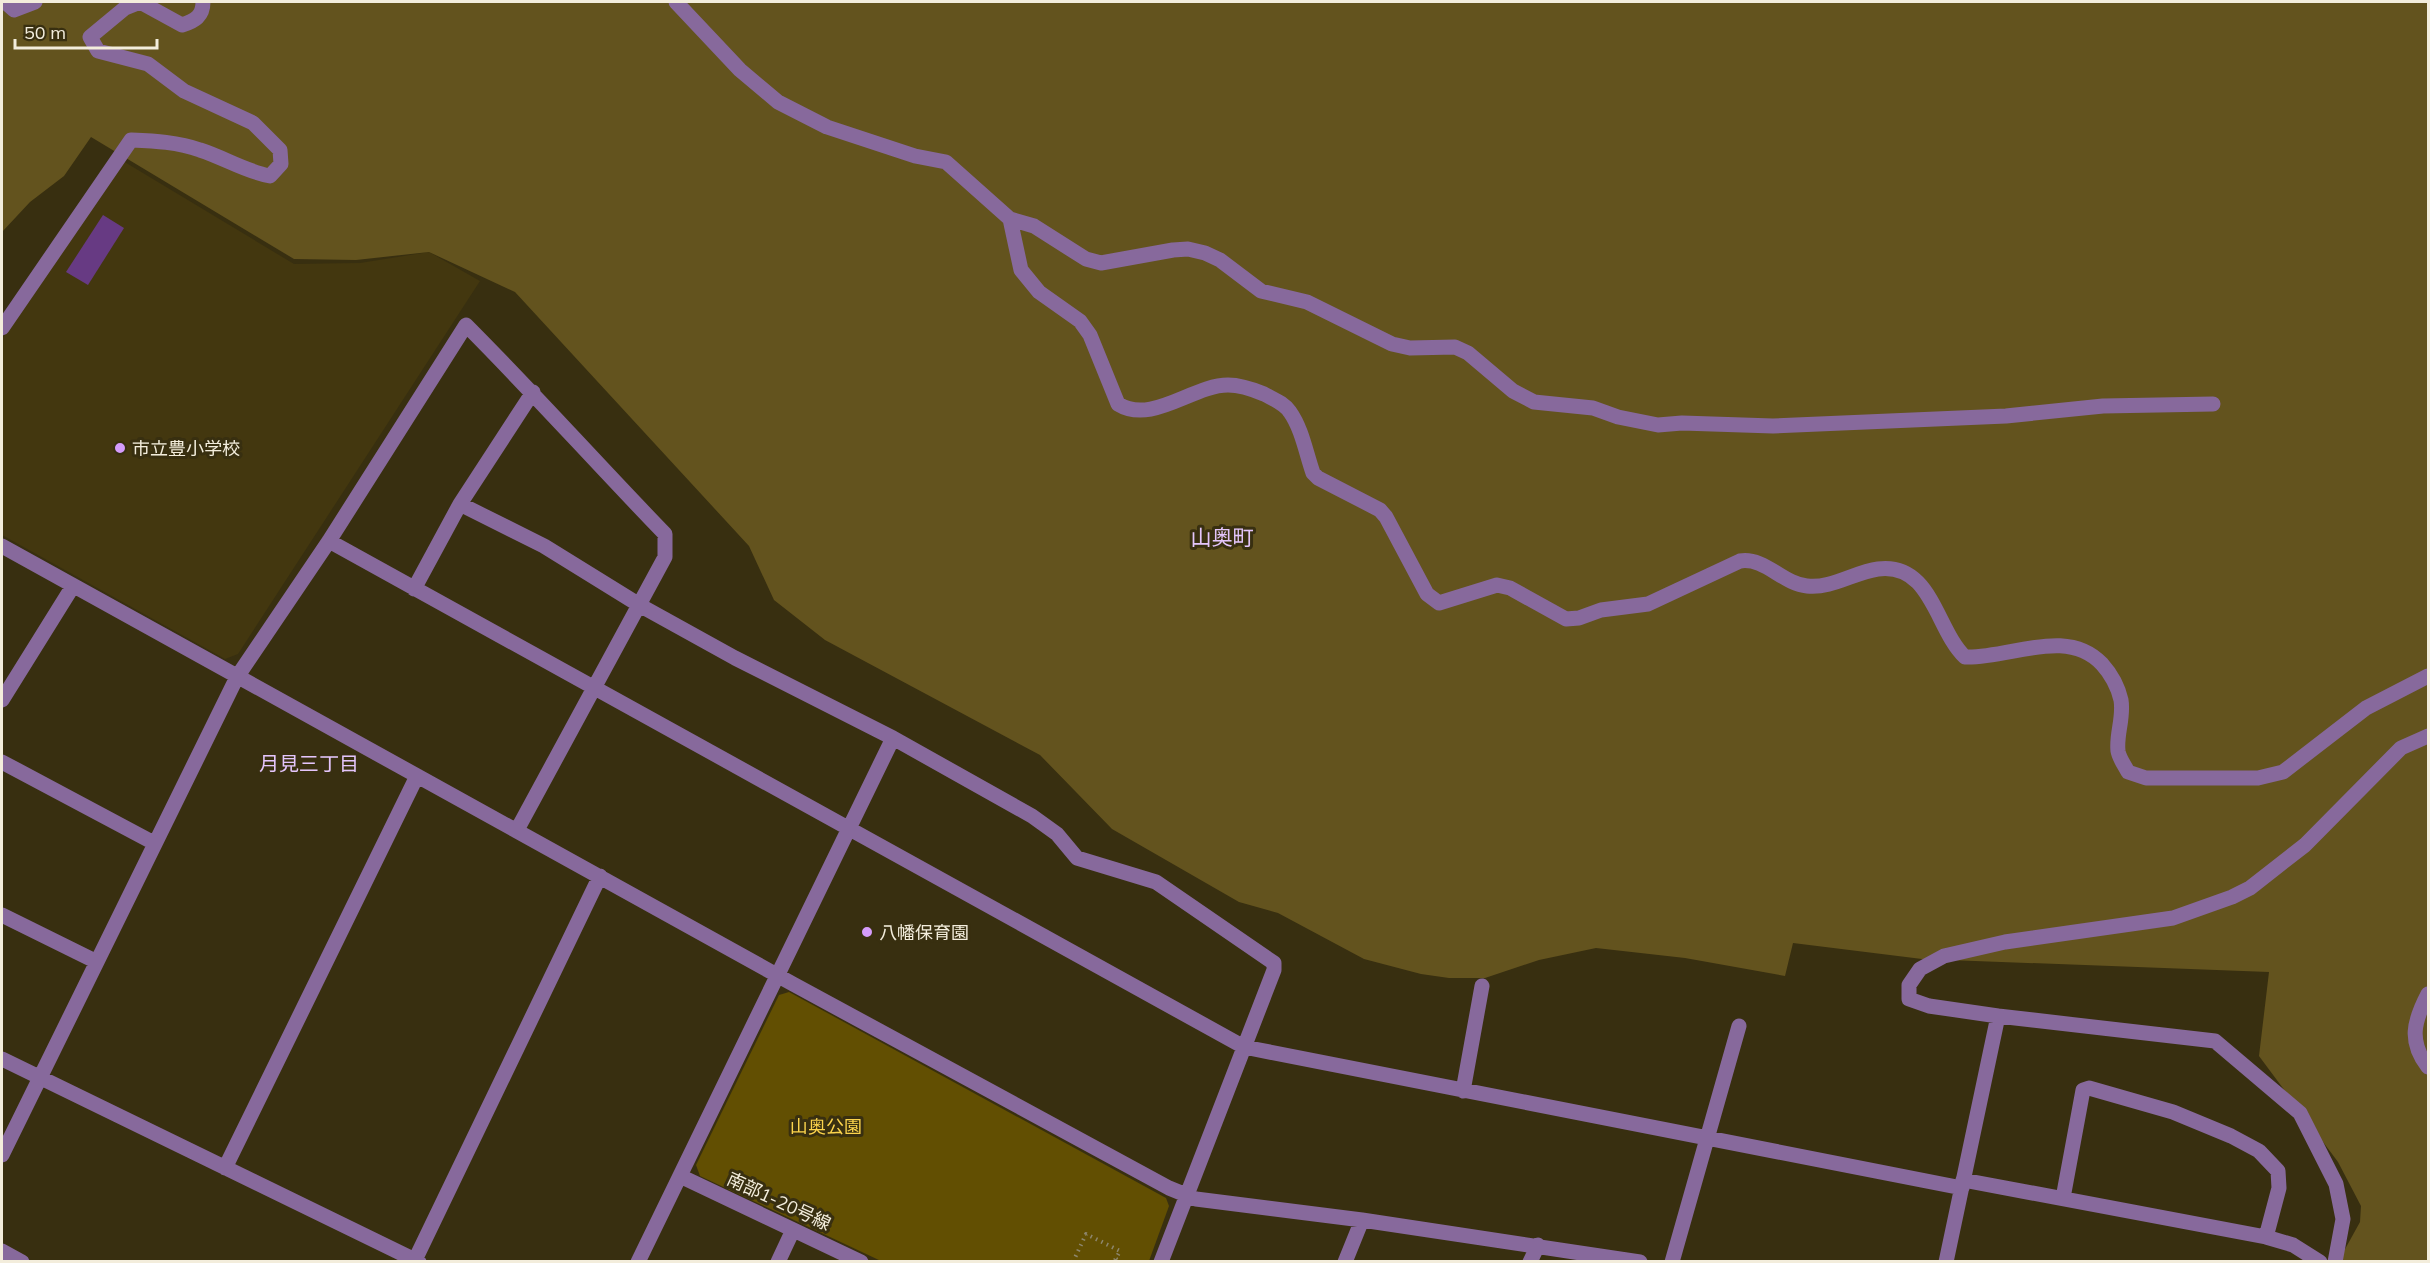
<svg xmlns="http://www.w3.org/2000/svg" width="2430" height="1263" font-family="Mulish,'Noto Sans JP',sans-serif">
	<rect width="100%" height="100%" fill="#382f10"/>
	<!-- built -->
	<path fill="#43370f" d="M123,161L294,264L360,263L429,252L480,281L238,654L225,659L2,535V339Z"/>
	<!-- green -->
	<path fill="#624f02" d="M789,992L1166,1198L1169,1206L1149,1261H881L700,1176L696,1165L779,995Z"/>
	<!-- forest -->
	<path fill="#63531e" d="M2,2H2428V1261L2339,1260L2360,1222L2361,1206L2338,1162L2259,1056L2269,972L1922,959L1793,943L1785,976L1685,958L1596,948L1539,960L1485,978H1449L1421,974L1364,959L1278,913L1239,902L1112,829L1040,755L825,640L774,600L749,546L515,292L429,252L356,260L294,259L91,137L64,176L30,202L2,232Z"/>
	<!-- water -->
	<path fill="#673a83" d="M103,215L124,228L88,285L66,272Z"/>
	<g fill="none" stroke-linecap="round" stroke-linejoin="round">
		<!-- path -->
		<path stroke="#8d866d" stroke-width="4" stroke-dasharray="1.5 4.5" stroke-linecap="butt" d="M1116,1259L1121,1262
			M1073,1262L1086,1234L1120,1251L1114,1262"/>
		<!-- minor -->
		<path stroke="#87699c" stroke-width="15" d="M5,2L14,10L35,2
			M676,2L740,70L778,102L827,127L915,156L946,162L1010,219L1034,226L1086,259L1101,263L1173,250L1188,249L1205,253L1220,260L1261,291L1307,302L1392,344L1410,348L1455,347L1468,353L1513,391L1534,402L1593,408L1618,417L1658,425L1682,423L1773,426L2006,416L2103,406L2213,404
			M1010,219L1021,270L1039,292L1080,321L1090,335L1118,404C1152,425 1193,385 1228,385C1241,385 1252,389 1264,394C1273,399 1284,403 1290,412C1302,429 1306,453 1313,473L1318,478L1380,510L1386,517L1427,594L1439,603L1497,585L1510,588L1566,619L1579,618L1601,610L1648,604L1740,561C1765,557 1783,584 1807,586C1831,589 1855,572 1878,569C1932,562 1936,630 1965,657C2010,659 2066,626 2102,664C2111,674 2118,687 2121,700C2124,718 2116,734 2118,751C2119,758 2125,766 2128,772L2146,778H2258L2283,772L2366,708L2428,676
			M2,328L131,140C154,141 178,142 200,150C225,158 244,171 270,176L281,164L280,150L253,123L184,91L148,64L98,51L90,37L125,8L140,2L182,25C195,21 203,16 203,2
			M460,504L544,546L641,606L735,658L893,738L1032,816L1057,834L1077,858L1156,882L1274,963V970L1161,1262
			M329,541L1244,1047L1962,1188
			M2,546L793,984L1169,1188L1196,1199L1362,1220L1640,1262
			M414,589L460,504L533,392
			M2,700L73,586
			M2,762L154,843
			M2,915L95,961
			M2428,994C2414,1021 2408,1041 2428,1067
			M1998,1016L1929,1006L1909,999V985L1920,969L1944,956L2005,942L2173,918L2232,897L2250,888L2305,845L2401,748L2428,736
			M2,1059L419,1262
			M1463,1091L1482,986
			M2,1155L237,677L329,541L466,325C534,393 598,465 665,534V557L517,830
			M225,1168L417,776
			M680,1176L861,1262
			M1963,1180L2266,1237L2293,1245L2320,1262
			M2063,1198L2083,1090L2089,1088L2173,1112L2231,1136L2259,1151L2278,1171L2279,1188L2266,1237
			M2,1251L22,1262
			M415,1260L600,876
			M638,1262L893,738
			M778,1262L793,1230
			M1345,1262L1362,1220
			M1530,1262L1538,1245
			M1672,1262L1739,1026
			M1946,1262L1998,1016L2215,1041L2300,1113L2336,1184L2343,1219L2335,1262"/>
	</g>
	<!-- markers -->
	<g fill="#d59cfb" stroke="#382f10" stroke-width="2">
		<circle cx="120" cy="448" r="6"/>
		<circle cx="867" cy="932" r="6"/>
	</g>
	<g text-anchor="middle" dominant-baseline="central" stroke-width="6" stroke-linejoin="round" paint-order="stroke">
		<!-- poi labels -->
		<g font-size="18" fill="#f3eddc" stroke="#382f10" text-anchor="start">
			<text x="132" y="448">市立豊小学校</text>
			<text x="879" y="932">八幡保育園</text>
		</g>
		<!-- park labels -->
		<g font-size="18" fill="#fcd44c" stroke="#382f10">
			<text x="826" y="1126">山奥公園</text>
		</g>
		<!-- street labels -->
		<g font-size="18" fill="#f3eddc" stroke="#382f10">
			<text transform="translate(779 1201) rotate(25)">南部1-20号線</text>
		</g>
		<!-- neighbourhood labels -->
		<g font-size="20" fill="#e4c5fb" stroke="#382f10">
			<text x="309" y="763">月見三丁目</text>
		</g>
		<!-- quarter labels -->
		<g font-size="21" fill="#e4c5fb" stroke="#382f10">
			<text x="1222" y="537">山奥町</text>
		</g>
	</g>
	<!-- border -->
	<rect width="2430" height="1263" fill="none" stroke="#f3eddc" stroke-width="6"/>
	<!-- scale -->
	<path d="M15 39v9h142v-9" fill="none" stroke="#f3eddc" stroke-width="3"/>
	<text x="24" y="39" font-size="18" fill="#f3eddc" stroke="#382f10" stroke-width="4.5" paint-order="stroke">50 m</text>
</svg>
